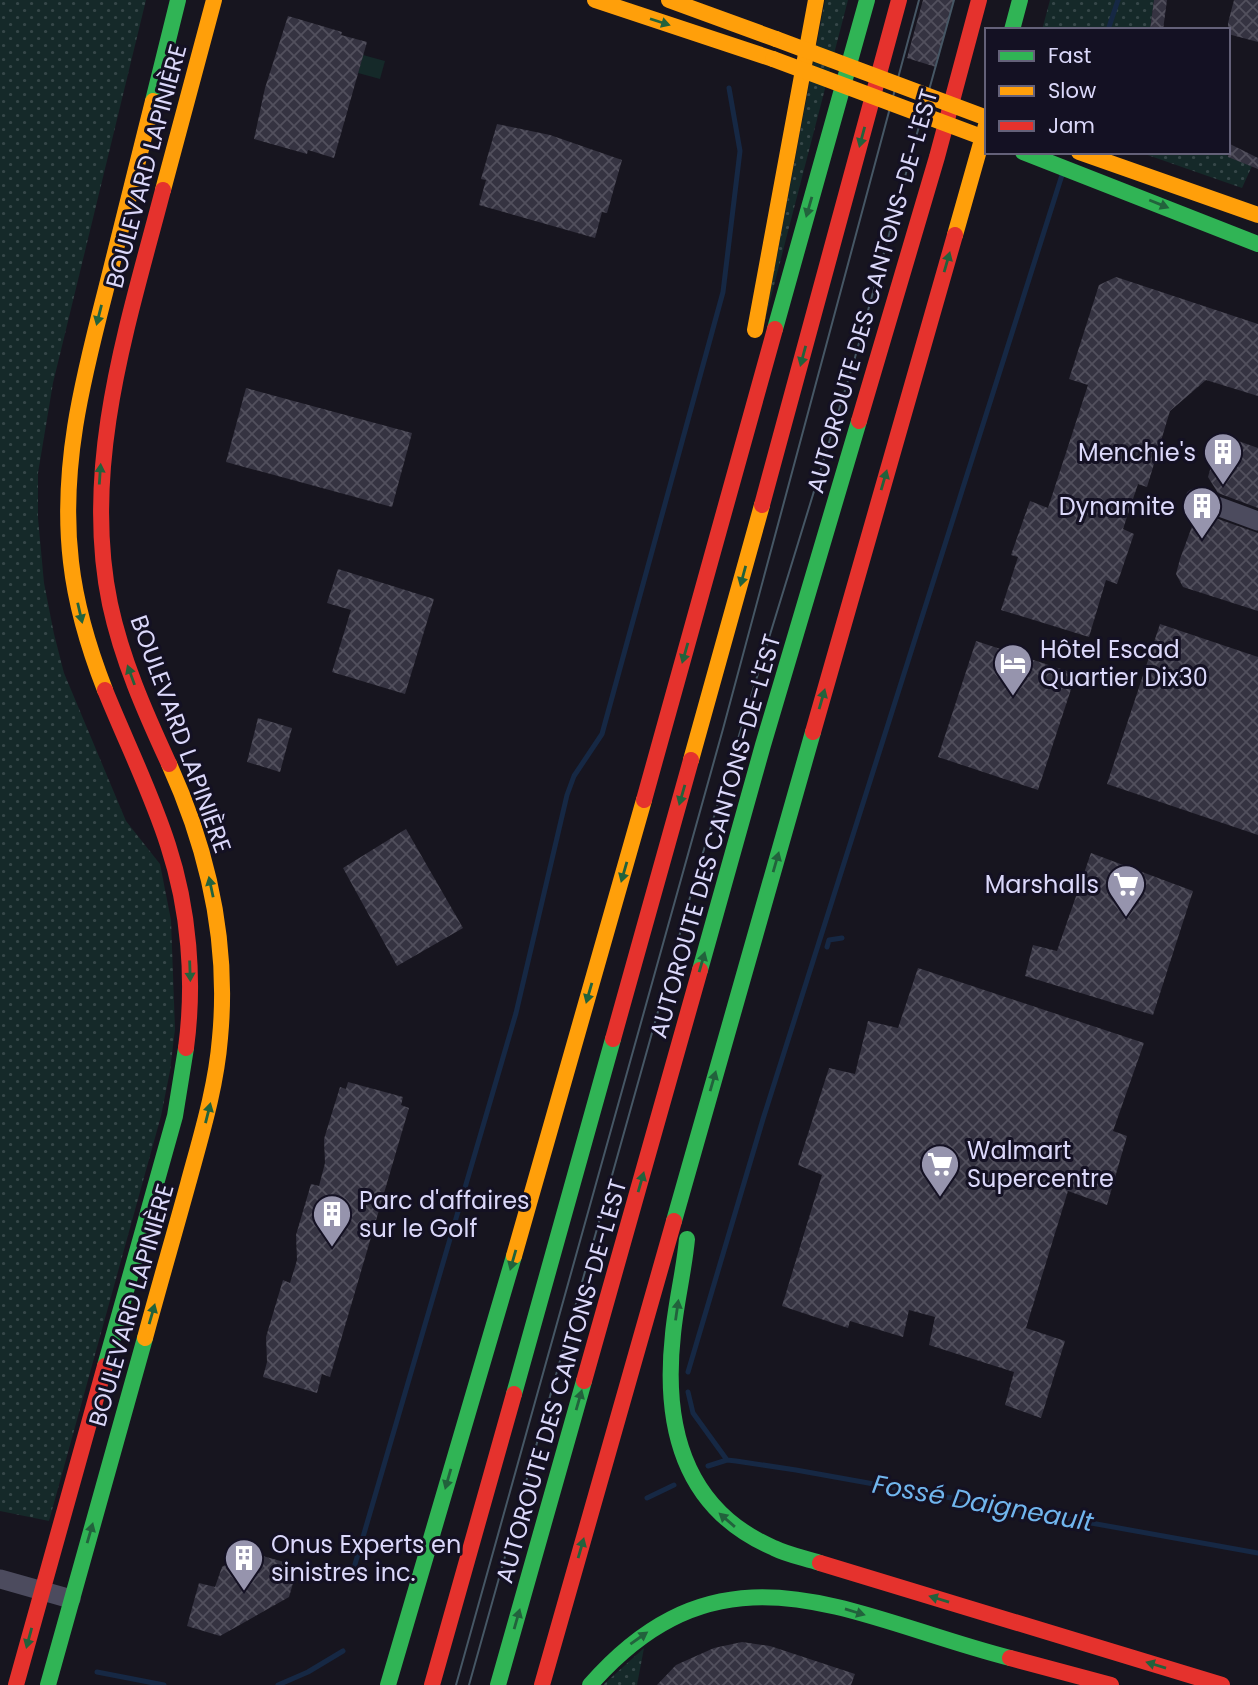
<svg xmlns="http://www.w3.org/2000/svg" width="1258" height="1685" font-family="Poppins,sans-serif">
	<defs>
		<pattern id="grass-dots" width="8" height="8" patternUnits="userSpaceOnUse" patternTransform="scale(1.75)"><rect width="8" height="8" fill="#152929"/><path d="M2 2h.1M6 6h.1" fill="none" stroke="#364749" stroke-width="1.8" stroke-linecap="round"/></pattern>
		<pattern id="building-cross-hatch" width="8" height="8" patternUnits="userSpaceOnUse" patternTransform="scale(1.75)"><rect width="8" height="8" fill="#353341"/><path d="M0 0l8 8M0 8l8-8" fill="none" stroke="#52505d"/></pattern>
	</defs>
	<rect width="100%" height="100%" fill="#17151f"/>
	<!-- grass -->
	<path fill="url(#grass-dots)" d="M0,0H146L53,383L38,473V518L44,583L54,634L64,673L126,821L160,864L171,920L175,1029L170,1071L161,1116L49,1521L0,1511Z
		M825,0H848L764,324Z
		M1050,0H1154L1150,30H1042Z
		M1139,152H1219L1252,166L1242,188Z
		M644,1648L637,1685H603Z"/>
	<!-- pitch -->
	<path fill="#152929" d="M363,55L385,61L380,79L358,73Z"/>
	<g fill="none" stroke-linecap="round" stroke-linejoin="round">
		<!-- stream -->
		<path stroke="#162844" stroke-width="5" d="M1108,30L1118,0
			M827,947L829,940L842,938
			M688,1372L763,1119L1062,175
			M688,1392L693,1413L727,1460
			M708,1466L727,1460L736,1461L796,1470L1258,1553
			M647,1498L674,1485
			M351,1578L516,1013L567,795L574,776L602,734L723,292L740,151L729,88
			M97,1672L164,1685
			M278,1685L308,1672L343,1651"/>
	</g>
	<!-- building -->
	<path fill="url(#building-cross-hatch)" d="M923,0H954L936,67L907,58Z
		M1154,0H1167L1163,30H1150Z
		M1234,0H1258V42L1228,34V23Z
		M288,16L342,32L341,35L367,42L334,158L308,150L307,154L254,139L265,88Z
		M497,124L550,135L622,160L607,213L602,212L595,238L479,205L486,180L481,179Z
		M1228,143L1258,158V169L1228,157Z
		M1116,277L1258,324V396L1206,380L1170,411L1147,487L1138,484L1123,529L1134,534L1117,584L1106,580L1089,637L1001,610L1018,557L1011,555L1030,501L1048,508L1088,385L1069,379L1099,285Z
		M246,388L412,433L392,507L226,462Z
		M1227,437L1258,448V508L1218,493L1208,477L1216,449Z
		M1204,514L1258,533V611L1183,587L1176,574L1180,559L1194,521Z
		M338,569L434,599L405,694L332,672L351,610L327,603Z
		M1160,624L1258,657V835L1107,784Z
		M976,641L1076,674L1038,790L938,757Z
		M258,718L292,728L280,772L247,762Z
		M406,829L463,928L397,966L343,868Z
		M1091,853L1193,891L1153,1015L1025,976L1033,945L1057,951Z
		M918,968L1144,1043L1113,1131L1127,1136L1107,1205L1068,1191L1026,1328L1065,1341L1041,1418L1005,1405L1014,1372L929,1345L935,1317L909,1310L903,1337L850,1321L848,1328L782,1306L822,1175L798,1165L829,1068L855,1074L868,1021L898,1028Z
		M348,1082L403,1097L401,1105L409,1108L330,1377L322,1374L317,1393L263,1377L267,1362L266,1337L283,1280L290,1283L294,1270L297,1260L296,1235L311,1184L319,1186L325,1163L324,1139L340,1087L346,1089Z
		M252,1553L298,1566L289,1597L220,1636L187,1626L199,1583L215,1587L222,1567L228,1563L247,1569Z
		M742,1642L770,1646L855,1674L851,1685H657L676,1665L714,1648Z"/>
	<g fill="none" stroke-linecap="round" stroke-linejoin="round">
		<!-- street -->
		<path stroke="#4c4b5e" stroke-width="19" d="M1195,498L1258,521
			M0,1579L71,1599"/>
		<!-- fast -->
		<path stroke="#30b455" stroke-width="16" d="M1012,30L1020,0
			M153,101L178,0
			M1023,152L1258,244
			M775,329L867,0
			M700,970L763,745L859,421
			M674,1221L813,732
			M687,1239C684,1271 676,1302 673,1334C663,1425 683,1509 774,1548C788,1555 805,1558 820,1563
			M105,1366L175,1116L186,1048
			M514,1394L613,1039
			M48,1685L145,1338
			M388,1685L514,1256
			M498,1685L584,1381
			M590,1685C724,1532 850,1617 1010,1658"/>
		<!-- slow -->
		<path stroke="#ff9f0a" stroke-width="16" d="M595,0L773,59
			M669,0L776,39
			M1079,152L1258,215
			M163,190L214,0
			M955,235L987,122
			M755,330L816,0
			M105,690C89,649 76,606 71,562C60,469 82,382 105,293C121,229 137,165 153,101
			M691,760L762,505
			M514,1256L644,800
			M145,1338C159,1286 174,1235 188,1184C201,1136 216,1088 220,1038C229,943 208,850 169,764"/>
		<!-- jam -->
		<path stroke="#e5322d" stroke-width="16" d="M163,190C128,324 81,465 110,604C122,660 145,712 169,764
			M859,421L937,157L979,0
			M762,505L899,0
			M105,690C126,742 151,792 168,845C189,909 195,981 186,1048
			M813,732L955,235
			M644,800L775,329
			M613,1039L691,760
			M584,1381L700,970
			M820,1563L1222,1685
			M1010,1658L1111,1685
			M16,1685L105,1366
			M432,1685L514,1394
			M542,1685L674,1221"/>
		<!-- tram -->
		<path stroke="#465765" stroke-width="2" d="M456,1685L723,729L919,0
			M469,1685L698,869L854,361L954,0"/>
		<!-- slow-bridge -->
		<path stroke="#ff9f0a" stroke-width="16" d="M776,39L987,118
			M773,59L987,139"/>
	</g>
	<!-- one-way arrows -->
	<defs><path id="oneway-solid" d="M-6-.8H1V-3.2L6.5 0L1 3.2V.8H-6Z" transform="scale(1.75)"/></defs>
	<g fill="#22623c">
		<use href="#oneway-solid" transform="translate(660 22) rotate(18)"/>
		<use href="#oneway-solid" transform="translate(862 137) rotate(105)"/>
		<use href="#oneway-solid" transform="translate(1159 204) rotate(22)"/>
		<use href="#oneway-solid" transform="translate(809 207) rotate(106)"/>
		<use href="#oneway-solid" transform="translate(947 262) rotate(-74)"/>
		<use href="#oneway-solid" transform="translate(99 315) rotate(104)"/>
		<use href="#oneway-solid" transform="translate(803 356) rotate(105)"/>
		<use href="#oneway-solid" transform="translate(100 474) rotate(-86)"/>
		<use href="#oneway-solid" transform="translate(884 480) rotate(-74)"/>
		<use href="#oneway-solid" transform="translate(743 576) rotate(105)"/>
		<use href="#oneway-solid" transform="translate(80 613) rotate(77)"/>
		<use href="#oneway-solid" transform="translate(685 653) rotate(106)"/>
		<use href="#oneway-solid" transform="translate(131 675) rotate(-110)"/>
		<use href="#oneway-solid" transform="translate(822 699) rotate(-74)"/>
		<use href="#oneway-solid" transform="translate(682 795) rotate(106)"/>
		<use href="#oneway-solid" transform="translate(776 862) rotate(-74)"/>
		<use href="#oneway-solid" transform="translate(624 872) rotate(106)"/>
		<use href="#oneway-solid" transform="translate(211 887) rotate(-102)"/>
		<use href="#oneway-solid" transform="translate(702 962) rotate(-74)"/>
		<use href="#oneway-solid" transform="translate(190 971) rotate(88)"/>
		<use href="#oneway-solid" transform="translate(589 993) rotate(106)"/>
		<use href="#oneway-solid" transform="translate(713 1081) rotate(-74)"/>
		<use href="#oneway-solid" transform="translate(208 1113) rotate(-76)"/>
		<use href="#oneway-solid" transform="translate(641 1182) rotate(-74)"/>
		<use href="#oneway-solid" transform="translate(513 1260) rotate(106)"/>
		<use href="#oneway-solid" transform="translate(677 1310) rotate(-82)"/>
		<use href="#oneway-solid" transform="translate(152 1314) rotate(-74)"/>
		<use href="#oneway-solid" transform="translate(579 1400) rotate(-74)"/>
		<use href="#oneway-solid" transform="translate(448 1479) rotate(106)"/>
		<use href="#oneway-solid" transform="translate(727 1520) rotate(-139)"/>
		<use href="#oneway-solid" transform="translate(90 1533) rotate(-74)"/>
		<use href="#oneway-solid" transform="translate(581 1548) rotate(-74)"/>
		<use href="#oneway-solid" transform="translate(939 1599) rotate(-163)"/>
		<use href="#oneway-solid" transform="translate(855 1612) rotate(17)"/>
		<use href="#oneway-solid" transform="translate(517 1619) rotate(-74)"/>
		<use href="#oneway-solid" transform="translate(29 1638) rotate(105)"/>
		<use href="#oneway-solid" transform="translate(639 1638) rotate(-35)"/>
		<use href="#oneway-solid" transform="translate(1156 1665) rotate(-163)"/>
	</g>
	<!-- icons -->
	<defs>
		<g id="building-pin" transform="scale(2.0125)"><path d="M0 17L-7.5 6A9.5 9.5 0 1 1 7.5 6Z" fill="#9694ad" stroke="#141123"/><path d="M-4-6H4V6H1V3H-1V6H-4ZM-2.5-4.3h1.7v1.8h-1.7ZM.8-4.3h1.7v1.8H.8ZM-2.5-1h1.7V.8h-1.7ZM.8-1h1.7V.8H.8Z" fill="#fff"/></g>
		<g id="hotel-pin" transform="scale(2.0125)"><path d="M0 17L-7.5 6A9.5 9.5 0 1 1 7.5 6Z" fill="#9694ad" stroke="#141123"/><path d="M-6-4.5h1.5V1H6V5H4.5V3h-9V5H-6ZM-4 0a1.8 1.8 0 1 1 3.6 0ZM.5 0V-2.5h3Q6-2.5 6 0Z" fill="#fff"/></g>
		<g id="supermarket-pin" transform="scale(2.0125)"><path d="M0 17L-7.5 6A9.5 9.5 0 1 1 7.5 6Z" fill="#9694ad" stroke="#141123"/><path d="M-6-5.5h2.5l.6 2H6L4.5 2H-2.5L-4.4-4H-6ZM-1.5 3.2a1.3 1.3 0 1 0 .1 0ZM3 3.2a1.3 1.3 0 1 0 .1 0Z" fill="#fff"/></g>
	</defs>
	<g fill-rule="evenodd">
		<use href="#building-pin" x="1223" y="452"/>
		<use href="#building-pin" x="1202" y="506"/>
		<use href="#hotel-pin" x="1013" y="663"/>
		<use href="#supermarket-pin" x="1126" y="884"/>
		<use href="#supermarket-pin" x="940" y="1164"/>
		<use href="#building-pin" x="332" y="1214"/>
		<use href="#building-pin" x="244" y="1558"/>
	</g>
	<g text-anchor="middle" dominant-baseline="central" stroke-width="6" stroke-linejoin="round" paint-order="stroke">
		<!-- street labels -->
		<g font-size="24" fill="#dbd8fa" stroke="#141123">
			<text transform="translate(146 166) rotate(-75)">BOULEVARD LAPINIÈRE</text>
			<text transform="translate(872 291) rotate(-74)">AUTOROUTE DES CANTONS-DE-L'EST</text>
			<text transform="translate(181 734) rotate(70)">BOULEVARD LAPINIÈRE</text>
			<text transform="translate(715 836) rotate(-74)">AUTOROUTE DES CANTONS-DE-L'EST</text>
			<text transform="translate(131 1305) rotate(-74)">BOULEVARD LAPINIÈRE</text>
			<text transform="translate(561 1381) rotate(-74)">AUTOROUTE DES CANTONS-DE-L'EST</text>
		</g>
		<!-- poi labels -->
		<g font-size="24" fill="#dbd8fa" stroke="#141123" text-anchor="start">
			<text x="1196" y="452" text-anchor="end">Menchie's</text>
			<text x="1175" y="506" text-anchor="end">Dynamite</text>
			<text x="1040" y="649">Hôtel Escad<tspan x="1040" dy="28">Quartier Dix30</tspan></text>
			<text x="1099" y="884" text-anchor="end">Marshalls</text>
			<text x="967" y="1150">Walmart<tspan x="967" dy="28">Supercentre</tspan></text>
			<text x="359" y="1200">Parc d'affaires<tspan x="359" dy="28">sur le Golf</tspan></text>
			<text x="271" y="1544">Onus Experts en<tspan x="271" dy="28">sinistres inc.</tspan></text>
		</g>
		<!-- water labels -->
		<g font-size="26" font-style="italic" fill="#71b6ee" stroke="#141123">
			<text transform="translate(983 1503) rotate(10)">Fossé Daigneault</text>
		</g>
	</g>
	<!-- legend -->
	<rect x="985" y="28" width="245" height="126" fill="#141123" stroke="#646179" stroke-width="2"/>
	<rect x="999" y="51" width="35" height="10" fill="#30b455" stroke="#646179" stroke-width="2"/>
	<text x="1048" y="63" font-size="21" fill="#dbd8fa">Fast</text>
	<rect x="999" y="86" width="35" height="10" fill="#ff9f0a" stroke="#646179" stroke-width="2"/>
	<text x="1048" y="98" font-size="21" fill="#dbd8fa">Slow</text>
	<rect x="999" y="121" width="35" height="10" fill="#e5322d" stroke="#646179" stroke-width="2"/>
	<text x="1048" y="133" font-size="21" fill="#dbd8fa">Jam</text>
</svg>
